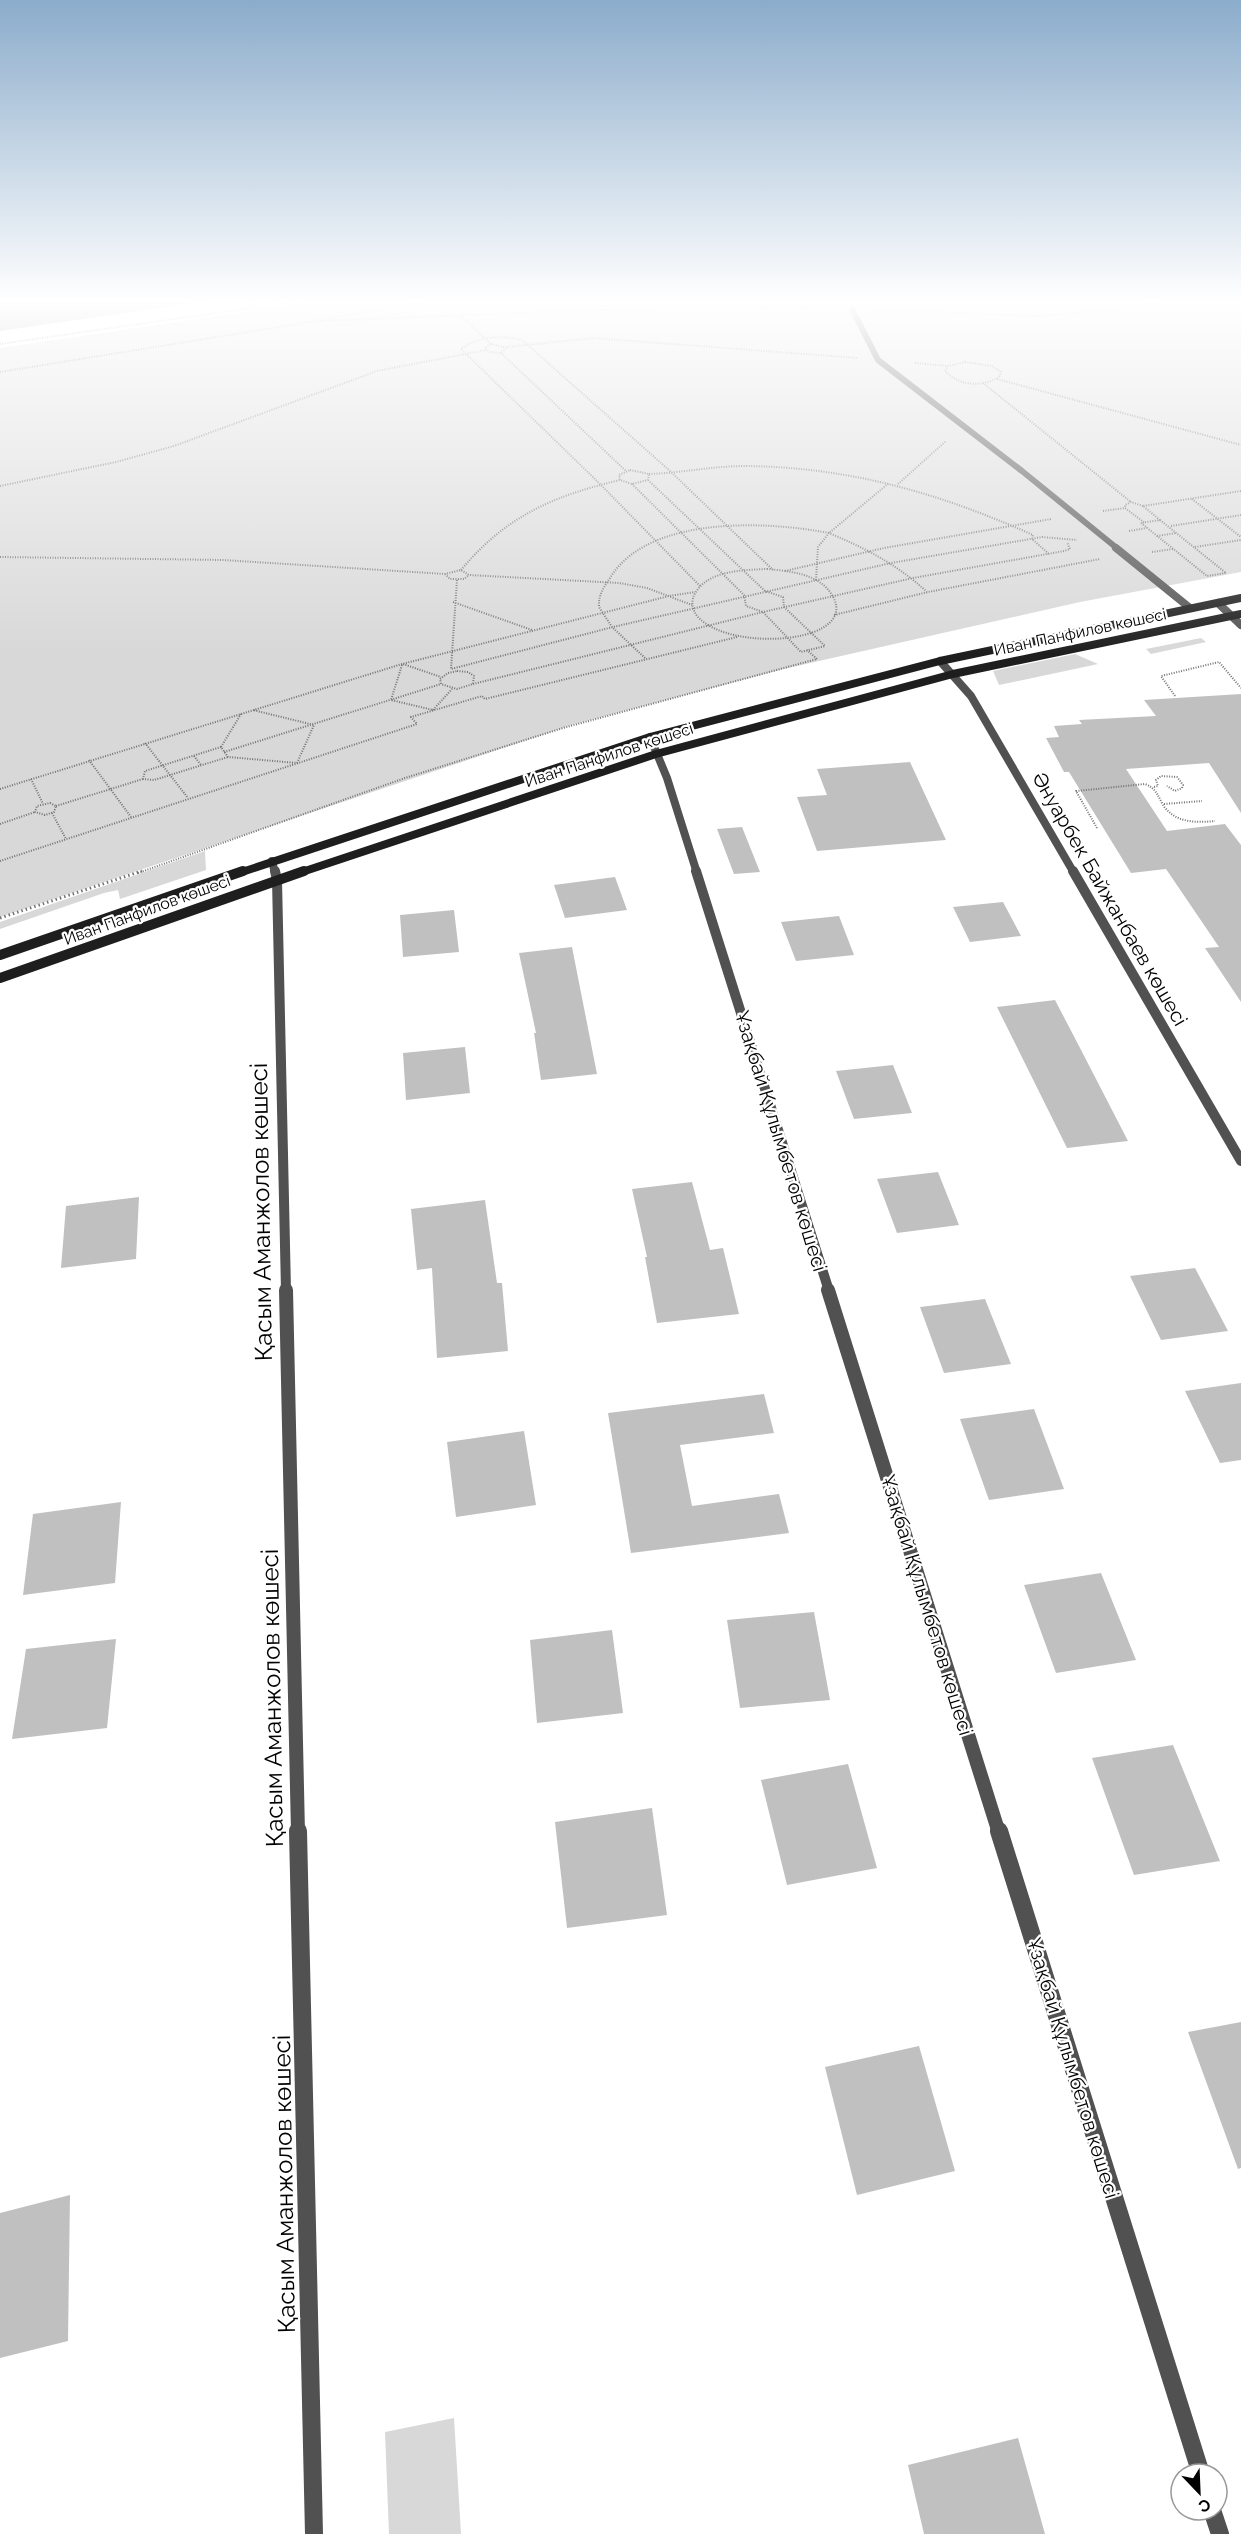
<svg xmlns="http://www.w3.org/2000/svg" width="1241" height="2534" font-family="Raleway,sans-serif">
	<rect width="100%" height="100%" fill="#fff"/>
	<!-- green -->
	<path fill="#d8d8d8" d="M332,299H1241V572L1080,602L788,668L575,724L0,917V348Z
		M1201,638L1206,642L1151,654L1146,649Z
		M1075,654L1098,664L999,685L993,671Z
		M205,851L206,870L120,899L118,890L104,893L0,929V922Z
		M454,2418L461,2534H389L385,2432Z"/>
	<!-- water -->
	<path fill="#9f9f9f" d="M0,299H223L0,331Z"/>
	<!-- building -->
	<path fill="#c0c0c0" d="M1241,694V813L1209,763L1126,769L1167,831L1225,824L1241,845V1002L1205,948L1219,947L1166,869L1131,873L1069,772H1064L1046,738L1059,737L1054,726L1082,724L1079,720L1156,716L1144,700Z
		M910,762L946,840L817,851L797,797L827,795L817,769Z
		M742,827L760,872L734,874L717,829Z
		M615,877L627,910L565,918L554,885Z
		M1003,902L1021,936L970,942L953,907Z
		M454,910L459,952L403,957L400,915Z
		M839,916L854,955L796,961L781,922Z
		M572,947L597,1074L541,1080L534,1033H536L519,953Z
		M1055,1000L1079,1046L1128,1141L1067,1148L997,1007Z
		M465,1047L470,1093L406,1100L403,1053Z
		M893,1065L912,1113L854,1119L836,1071Z
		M938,1172L959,1225L897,1233L877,1179Z
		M692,1182L710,1250L723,1248L739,1314L657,1323L645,1257H647L632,1189Z
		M139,1197L136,1259L61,1268L66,1206Z
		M485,1200L497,1283H502L508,1351L437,1358L432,1268L417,1270L411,1209Z
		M1195,1268L1228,1331L1161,1340L1130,1276Z
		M985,1299L1011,1364L944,1373L920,1307Z
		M1241,1383V1460L1220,1463L1185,1391Z
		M764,1394L774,1433L680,1445L692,1506L779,1494L789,1533L631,1553L608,1413Z
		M1034,1409L1064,1489L989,1500L960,1419Z
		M524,1431L536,1505L456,1517L447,1442Z
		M121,1502L115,1583L23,1595L33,1514Z
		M1101,1573L1136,1660L1056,1673L1024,1585Z
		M814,1612L830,1700L740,1708L727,1620Z
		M612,1630L623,1713L537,1723L530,1640Z
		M116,1639L107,1728L12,1739L26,1649Z
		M1173,1745L1220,1861L1134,1875L1092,1758Z
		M848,1764L877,1868L787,1885L761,1780Z
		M652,1808L667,1915L567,1928L555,1822Z
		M1241,2022V2168L1238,2169L1188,2032Z
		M919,2046L955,2171L857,2195L825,2067Z
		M70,2195L68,2341L0,2358V2213Z
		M1018,2438L1045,2534H924L908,2465Z"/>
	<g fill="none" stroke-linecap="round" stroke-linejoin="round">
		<!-- path-far1 -->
		<path stroke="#737373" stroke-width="2" stroke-dasharray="1 1.5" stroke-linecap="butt" d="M1095,299L1113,310
			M872,310L1040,316L1113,310L1177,299
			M461,316L491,344
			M329,318L442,299
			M320,321L625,309L835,308
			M0,344L314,299
			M491,344L507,348L501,353L490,352L485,348Z
			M507,347L594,338L857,358
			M501,353L626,471
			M965,362L992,366L1001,372L1000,376C983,388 959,386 945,371L948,366Z
			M915,363L948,366
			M0,372L322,320
			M997,379L1241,445
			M983,383L1131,502
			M630,470L649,474L648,480L632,484L620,480L619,475Z
			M649,474C681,473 713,466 745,466C849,467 939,493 1033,535L1032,539L1049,554
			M632,484L744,595L746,606L763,612L801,652L825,646L784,607L783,597L765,591L648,480
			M898,484L946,441
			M0,486L116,462L174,446L377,371L486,350
			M1192,499L1241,537
			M1143,506L1131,502L1125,505V508L1145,523
			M1103,511L1125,508
			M1160,520L1226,573L1207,576L1141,523Z
			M1160,520L1143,506L1241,491
			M1171,526L1241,515
			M1129,531L1147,528
			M1157,536L1176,533
			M1195,547L1241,540
			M1152,552L1173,549
			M0,557L223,560L445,574L461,570L469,575L619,583L647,588L692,605
			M767,569C788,571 816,573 830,592C867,643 732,654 698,617C692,610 690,600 696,592C709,570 745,570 767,569Z
			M461,570C506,516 553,496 620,480
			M785,571L884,548L1051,519
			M445,574L450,579H464L469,575
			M457,580L451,669L613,627L891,563L1042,537L1077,540
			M816,580L818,547L829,533C865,548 898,565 927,592
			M700,586L600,484L461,349C479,336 501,335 522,340L670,471L773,570
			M453,602L532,630
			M834,615L928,592L1100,559
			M645,658L612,627L599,607C598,595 604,587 610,578C648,515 767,521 829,533L889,483
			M403,664L441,677
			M402,665L391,700L433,710L452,689
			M457,671L468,672L474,676L473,684L457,689L441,684L440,679L448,673Z
			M473,684L763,612L913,578L1064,551L1070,549L1067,542
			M1175,696L1161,676L1219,662L1241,688
			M241,714L221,747L228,757L297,763L314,725L253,710
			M145,743L188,798
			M221,747L145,771L143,779L154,780L228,757
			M224,752L441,684
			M194,756L201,765
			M89,760L131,817
			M31,779L43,804
			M1154,787L1158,786L1156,780L1161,776L1177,777L1183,785L1182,788L1175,791L1167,786
			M0,789L402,664L669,596L695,592
			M50,803L56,806L54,812L45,815L35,812L37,806Z
			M1164,804L1202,801
			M56,806L143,779
			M52,813L66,839
			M0,824L35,812
			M1097,828L1076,791L1145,784C1156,788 1158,796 1163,805C1175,823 1196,823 1215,821
			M0,861L417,724L411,717L482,696L485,699L737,637
			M138,873L405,778L563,728L817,659L807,650"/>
		<!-- path -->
		<path stroke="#737373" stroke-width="3" stroke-dasharray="1.5 3" stroke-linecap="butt" d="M0,918L142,871"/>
		<!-- lane-far1 -->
		<path stroke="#515151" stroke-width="6" d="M852,309L878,360L1022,471L1118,549"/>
		<!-- lane -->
		<path stroke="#515151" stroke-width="8" d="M1116,548L1190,608"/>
		<!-- street-far3 -->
		<path stroke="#515151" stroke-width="8" d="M1218,603L1241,625
			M940,661L971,696L1074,873
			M650,737L667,778L697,873
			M272,861L275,873"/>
		<!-- street-far2 -->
		<path stroke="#515151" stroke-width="10" d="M275,871L277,880L286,1291
			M696,871L829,1291
			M1073,871L1241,1161"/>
		<!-- street-far1 -->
		<path stroke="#515151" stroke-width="14" d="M286,1290L298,1833
			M828,1290L999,1833"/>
		<!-- street -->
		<path stroke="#515151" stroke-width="18" d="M298,1831L314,2534
			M999,1831L1201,2474
			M1212,2510L1220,2534"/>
		<!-- secondary-far1 -->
		<path stroke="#1e1e1e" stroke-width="8" d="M239,873L650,737L940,661L1241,598
			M299,873L656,754L953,674L1241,614"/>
		<!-- secondary -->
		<path stroke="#1e1e1e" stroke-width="10" d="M0,955L243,871
			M0,978L304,871"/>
	</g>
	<!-- sky -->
	<linearGradient id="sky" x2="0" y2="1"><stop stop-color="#8baccb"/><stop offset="0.46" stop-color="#fff"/><stop offset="1" stop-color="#fff" stop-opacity="0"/></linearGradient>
	<rect width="1241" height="654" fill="url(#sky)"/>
	<g text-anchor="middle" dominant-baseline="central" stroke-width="4.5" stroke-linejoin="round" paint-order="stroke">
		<!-- far-street labels -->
		<g font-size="16" fill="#000" stroke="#fff">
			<text transform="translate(1080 632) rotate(-12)">Иван Панфилов көшесі</text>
			<text transform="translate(609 755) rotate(-18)">Иван Панфилов көшесі</text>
			<text transform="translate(147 910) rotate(-20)">Иван Панфилов көшесі</text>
		</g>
		<!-- street labels -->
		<g font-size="20" fill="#000" stroke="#fff">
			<text transform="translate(1110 899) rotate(60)">Әнуарбек Байжанбаев көшесі</text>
			<text transform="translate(781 1141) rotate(73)">Ұзақбай Құлымбетов көшесі</text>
			<text transform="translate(927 1605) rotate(73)">Ұзақбай Құлымбетов көшесі</text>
			<text transform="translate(1073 2068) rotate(73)">Ұзақбай Құлымбетов көшесі</text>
		</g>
		<!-- near-street labels -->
		<g font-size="24" fill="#000" stroke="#fff">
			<text transform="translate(261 1212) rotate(-91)">Қасым Аманжолов көшесі</text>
			<text transform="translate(272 1698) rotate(-91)">Қасым Аманжолов көшесі</text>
			<text transform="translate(284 2184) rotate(-91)">Қасым Аманжолов көшесі</text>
		</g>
	</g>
	<!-- north arrow -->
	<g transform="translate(1199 2492) rotate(157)"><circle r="28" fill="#ffffff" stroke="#999999" stroke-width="1.5"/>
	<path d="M0-4.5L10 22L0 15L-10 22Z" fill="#000000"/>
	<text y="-9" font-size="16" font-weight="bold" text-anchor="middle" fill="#000000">С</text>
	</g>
</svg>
